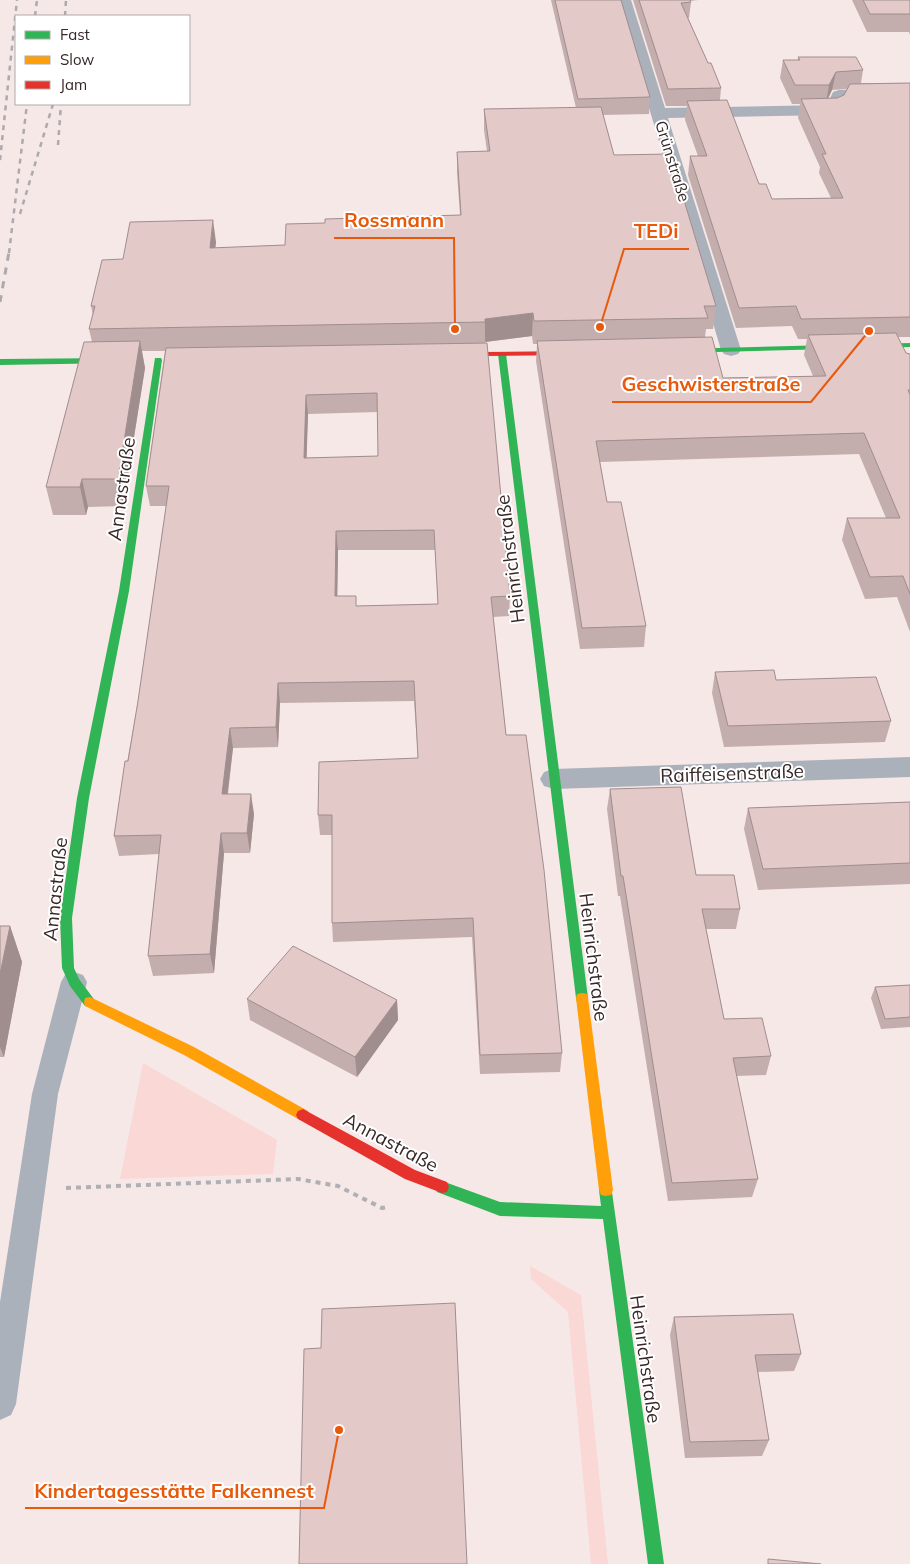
<svg xmlns="http://www.w3.org/2000/svg" width="910" height="1564" font-family="Mulish,sans-serif">
	<rect width="100%" height="100%" fill="#f6e8e7"/>
	<!-- green -->
	<path fill="#fad8d6" d="M143,1063L277,1140L273,1174L120,1179Z
		M530,1266L581,1295L608,1564H591L568,1312L531,1279Z"/>
	<g fill="none" stroke-linecap="round" stroke-linejoin="round">
		<!-- path -->
		<path stroke="#b0b0b4" stroke-width="4" stroke-dasharray="5 5" stroke-linecap="butt" d="M66,1188L298,1179L338,1186L382,1208L389,1207"/>
		<!-- lane -->
		<path fill="#aab1ba" fill-rule="evenodd" d="M74,972L83,975L87,982L58,1094L16,1404L11,1415L0,1420V1302L32,1094L61,982L65,975Z"/>
		<!-- street -->
		<path fill="#aab1ba" fill-rule="evenodd" d="M617,0H631L665,108L827,105L833,92L839,90L910,89V99L845,100L839,113L833,115L668,118L741,350L738,354L731,356L724,354L721,350Z
			M910,757V777L554,789L544,786L540,779L544,772L554,769Z"/>
		<!-- fast -->
		<path fill="#30b455" fill-rule="evenodd" d="M910,343V347L679,353L675,351L679,349Z
			M499,352H505L506,354L588,998L587,1002L582,1003L577,1002L576,998L498,354Z
			M116,358L120,361L119,363L0,365V359Z
			M155,358H161L162,360L129,591L89,798L72,918L74,968L79,979L96,1002L95,1006L90,1007L85,1006L70,986L62,968L60,918L77,798L119,591Z
			M442,1181L500,1202L601,1206L599,1190L601,1185L606,1184L611,1185L664,1564H648L603,1219L500,1216L437,1192L435,1187L437,1182Z"/>
		<!-- slow -->
		<path fill="#ff9f0a" fill-rule="evenodd" d="M582,993L587,994L588,998L613,1190L611,1195L606,1196L601,1195L599,1190L576,998L577,994Z
			M90,997L194,1047L308,1111L310,1115L308,1119L303,1121L298,1119L184,1055L85,1006L84,1002L85,998Z"/>
		<!-- jam -->
		<path fill="#e5322d" fill-rule="evenodd" d="M574,351H577V355L484,356L480,354L484,352Z
			M303,1109L415,1170L447,1182L449,1187L447,1192L442,1193L405,1179L298,1119L296,1115L298,1111Z"/>
		<!-- rail-far1 -->
		<path stroke="#acaaad" stroke-width="2.5" stroke-dasharray="5 5" stroke-linecap="butt" d="M35,16L37,0
			M65,16L66,0
			M58,145L61,104
			M0,160L17,0
			M20,214L53,104
			M9,253L27,104"/>
		<!-- rail -->
		<path stroke="#acaaad" stroke-width="3" stroke-dasharray="7 7" stroke-linecap="butt" d="M0,302L9,252"/>
	</g>
	<!-- wall -->
	<path fill="#c4adad" fill-rule="evenodd" d="M551,0H621L650,97L649,114L603,115L614,155L716,306L713,329H706L705,337L723,378L813,376L804,355L807,339H798L792,326L736,328L688,175L690,156H698L685,120L687,106H666L633,0H698L690,1L691,2L689,18H688L708,63L721,88L720,100L759,184L772,199L831,198L819,173L820,167L798,118L800,104H792L780,78L783,60H798V57L863,70L861,83H910V337H898L906,353L910,354V632L897,597L865,599L842,540L847,518H886L859,454L600,462L607,502L646,626L644,647L580,649L536,361L537,344H533L532,336L485,342L510,596L509,616L493,617L506,735L562,1053L560,1072L480,1074L472,937L333,942L332,923V835H320L318,815L418,758L414,701L280,703L278,747L233,748L228,794L254,814L250,853H224L214,973L153,976L148,956L159,854L119,856L114,836L138,701L166,506H150L146,486L165,351H142L145,368L123,506L88,507L86,515H53L46,487L92,342L89,329L93,315L91,306L123,259L216,242L215,248L285,245L325,223L460,215L457,173V152L487,151L484,130V109L576,108ZM847,89L844,95L837,98H828L832,90ZM378,412V456L306,458L308,414ZM338,550H435L438,604L357,606L337,596Z
		M852,0H910V35L909,32H867Z
		M715,672L776,680L891,721L885,742L724,747L712,693Z
		M610,789L696,875L740,909L736,929H706L724,1019L771,1056L766,1075L736,1076L758,1179L752,1197L668,1201L620,896H618L607,809Z
		M910,802V884L758,890L744,829L748,808Z
		M0,926H10L22,962L4,1057H0Z
		M910,985V1027L881,1029L871,998L875,987Z
		M247,999L397,1000L398,1020L357,1077L250,1020Z
		M674,1317L801,1354L794,1371L758,1372L769,1440L762,1456L685,1458L670,1335Z"/>
	<!-- shaded-wall -->
	<path fill="#a08d8d" d="M836,72L832,90L826,103L829,85Z
		M213,220L216,242L213,270L210,248Z
		M533,313L532,336L485,342V319Z
		M140,341L145,368L123,506L118,479Z
		M306,395L308,414L306,478L304,458Z
		M82,479L88,507L86,515L80,487Z
		M336,531L338,550L337,616L335,596Z
		M278,683L280,703L278,747L276,727Z
		M230,728L233,748L225,814L222,794Z
		M251,794L254,814L250,853L247,833Z
		M221,833L224,853L214,973L210,954Z
		M10,926L22,962L4,1057L0,1047V974Z
		M397,1000L398,1020L357,1077L355,1057Z"/>
	<!-- building -->
	<path fill="#e4c9c9" stroke="#a08d8d" fill-rule="evenodd" d="M555,0H621L650,97L578,99Z
		M639,0H690L691,2L681,3L708,63H711L721,88L668,89Z
		M863,0H910V14H870Z
		M798,57H856L863,70L836,72L829,85H795L783,60H800Z
		M910,83V317L801,319L796,306L739,308L690,156H707L687,101L727,100L759,184H766L772,199L843,198L822,154H826L801,99L837,98L844,95L850,84Z
		M601,107L614,155L670,154L716,306H704L708,318L534,321L533,313L485,319V322L89,329L95,306H91L102,260L123,259L130,222L213,220L210,248L285,245L286,224L325,223V219L461,215L457,152L490,151L484,109Z
		M896,333L906,353L910,354V390H908L910,395V594L903,576L870,577L847,518H900L864,433L596,441L607,502H621L646,626L582,628L537,341L712,337L723,378L826,376L808,335Z
		M140,341L118,479H82L80,487H46L84,342Z
		M487,343L510,596L491,597L506,735H526L544,870L562,1053L480,1055L473,918L332,923V815H318L319,762L418,758L414,681L278,683L276,727L230,728L222,794H251L247,833H221L210,954L148,956L161,835L114,836L125,761H128L138,701L169,486H146L166,348ZM377,393L378,456L304,458L306,395ZM434,530L438,604L356,606V596H335L336,531Z
		M774,670L776,680L876,677L891,721L728,726L715,672Z
		M681,787L696,875H734L740,909H702L724,1019L762,1018L771,1056L733,1058L758,1179L672,1183L623,876H621L610,789Z
		M910,802V863L763,869L748,808Z
		M0,926H10L0,974Z
		M293,946L397,1000L355,1057L247,999Z
		M910,985V1017L885,1019L875,987Z
		M455,1303L467,1564H299L304,1349L321,1348L322,1309Z
		M793,1314L801,1354L755,1355L769,1440L690,1442L674,1317Z
		M768,1559L821,1564H768Z"/>
	<g text-anchor="middle" dominant-baseline="central" stroke-width="4" stroke-linejoin="round" paint-order="stroke">
		<!-- far-street labels -->
		<g font-size="16" fill="#372727" stroke="#fff">
			<text transform="translate(673 161) rotate(73)">Grünstraße</text>
		</g>
		<!-- street labels -->
		<g font-size="19" fill="#372727" stroke="#fff">
			<text transform="translate(121 489) rotate(-82)">Annastraße</text>
			<text transform="translate(510 559) rotate(-97)">Heinrichstraße</text>
			<text transform="translate(732 773) rotate(-2)">Raiffeisenstraße</text>
			<text transform="translate(55 889) rotate(-84)">Annastraße</text>
			<text transform="translate(594 957) rotate(83)">Heinrichstraße</text>
			<text transform="translate(391 1142) rotate(28)">Annastraße</text>
			<text transform="translate(646 1359) rotate(82)">Heinrichstraße</text>
		</g>
	</g>
	<!-- callouts -->
	<path fill="none" stroke="#e8590c" stroke-width="2" d="M455 329L454 238H334M600 327L624 249H689M869 331L811 402H612M339 1430L324 1508H25"/>
	<g fill="#e8590c" stroke="#fff" stroke-width="2">
		<circle cx="455" cy="329" r="5"/>
		<circle cx="600" cy="327" r="5"/>
		<circle cx="869" cy="331" r="5"/>
		<circle cx="339" cy="1430" r="5"/>
	</g>
	<g font-size="20" text-anchor="middle" font-weight="bold" fill="#e8590c" stroke="#fff" stroke-width="4" stroke-linejoin="round" paint-order="stroke">
		<text x="394" y="227">Rossmann</text>
		<text x="656" y="238">TEDi</text>
		<text x="711" y="391">Geschwisterstraße</text>
		<text x="174" y="1498">Kindertagesstätte Falkennest</text>
	</g>
	<!-- legend -->
	<rect x="15" y="15" width="175" height="90" fill="#ffffff" stroke="#afa9a9"/>
	<rect x="25" y="31" width="25" height="8" fill="#30b455" stroke="#afa9a9"/>
	<text x="60" y="40" font-size="15" fill="#372727">Fast</text>
	<rect x="25" y="56" width="25" height="8" fill="#ff9f0a" stroke="#afa9a9"/>
	<text x="60" y="65" font-size="15" fill="#372727">Slow</text>
	<rect x="25" y="81" width="25" height="8" fill="#e5322d" stroke="#afa9a9"/>
	<text x="60" y="90" font-size="15" fill="#372727">Jam</text>
</svg>
